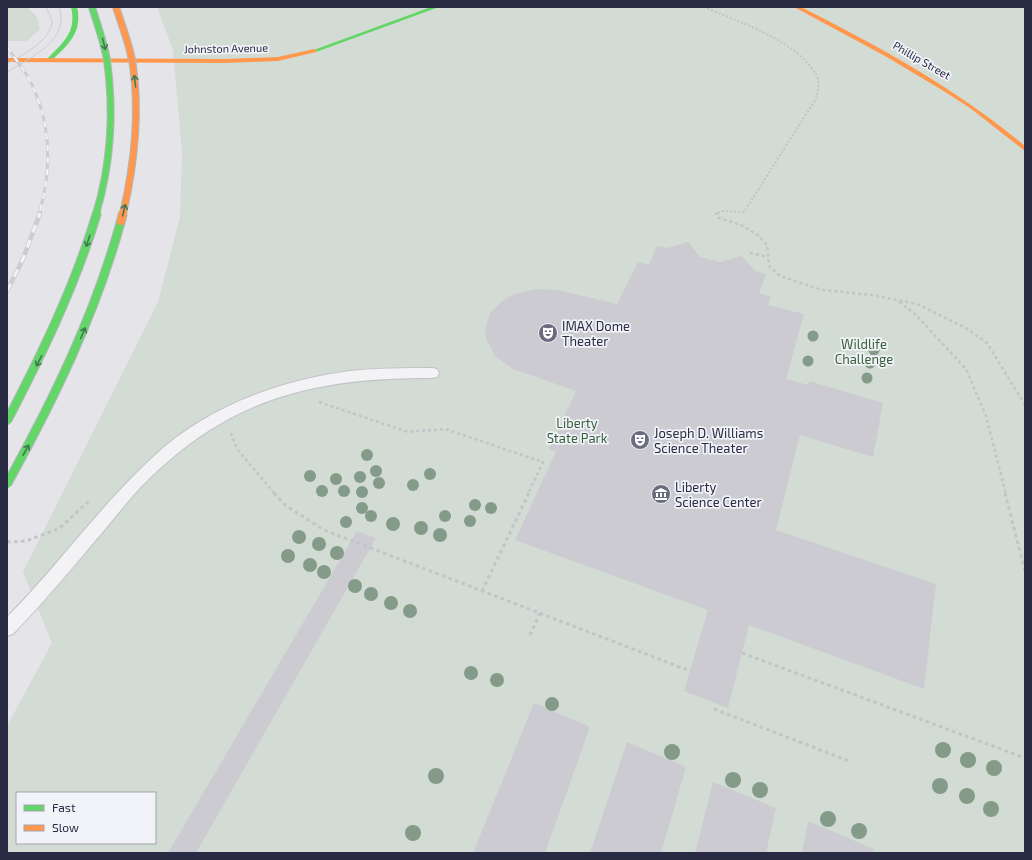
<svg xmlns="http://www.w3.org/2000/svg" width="1032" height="860" font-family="'Exo 2',sans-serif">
	<rect width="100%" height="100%" fill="#e4e4e9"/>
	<!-- green -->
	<path fill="#d2dcd4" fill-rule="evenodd" d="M7,7H27L37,17L40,29L27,41H7Z
		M157,7H1025V853H7V726L52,643L23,572L158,302L180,217L182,153L173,50ZM17,793H155V843H17Z"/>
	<!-- building -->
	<path fill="#cbcbd1" d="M688,242L700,257L720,262L742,256L755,271L766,274L759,293L771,297L768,305L804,314L786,379L808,385L809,381L883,403L873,457L800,435L776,530L936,584L924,689L749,625L728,708L684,691L708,610L515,540L556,452L549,449L576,391L513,369L495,356L486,338L485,329L490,313L505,299L515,294L536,289L557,290L617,304L638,262L649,265L657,246L667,248Z
		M357,531L376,538L196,853H168Z
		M534,703L590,727L545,853H473Z
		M627,742L686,767L661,853H590Z
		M713,782L776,808L766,853H695Z
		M808,821L874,849L873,853H802Z"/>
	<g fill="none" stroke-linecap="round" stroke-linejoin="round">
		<!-- lane casing -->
		<g stroke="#c1c1c7" stroke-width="2">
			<path id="lane" d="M432,368L437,369L439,373L437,377L432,378C327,378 244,393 164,465C140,485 121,510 101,534C72,568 44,602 13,634L7,636V617C58,566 99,507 152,458C204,408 279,380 350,371C377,368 405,368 432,368Z"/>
		</g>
		<!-- path-far2 -->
		<path stroke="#c3c3c9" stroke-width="2" stroke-dasharray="2 2" stroke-linecap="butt" d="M704,7C739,22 802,42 818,79C820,84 817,91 817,97L744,212L722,211L716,214"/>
		<!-- path-far1 -->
		<path stroke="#c3c3c9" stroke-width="2.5" stroke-dasharray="3 3" stroke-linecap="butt" d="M718,213L716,214L719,218L741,225L758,235L767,245L769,266L780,276L822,290L872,295L917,304L966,328L987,343L1025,405
			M750,253L768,257
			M899,302L916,315L966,369L986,416L1006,494
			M319,402L408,432L445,429L543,462L528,494
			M231,433L237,449L275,494"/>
		<!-- path -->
		<path stroke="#c3c3c9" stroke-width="3" stroke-dasharray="3.5 3.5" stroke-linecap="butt" d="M274,493L285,505L324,530L690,671
			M1005,493L1025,571
			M7,542L26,541L60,528L90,500
			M482,591L529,493
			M530,635L540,613
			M742,653L1025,758
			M714,709L849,761"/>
		<!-- lane -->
		<use href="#lane" fill="#f3f3f6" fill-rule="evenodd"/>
		<!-- fast -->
		<path fill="#63d668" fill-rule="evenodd" d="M71,7H77C83,32 68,45 51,61H47V59C63,43 77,32 71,7Z
			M431,7H439L316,52L311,51Z"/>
		<!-- slow -->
		<path fill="#ff974d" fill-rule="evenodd" d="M794,7H801C880,47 957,89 1025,146V151L970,108L942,90L885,56Z
			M314,49L317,51L316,52L278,61L225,63L7,62V58L225,59L278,57Z"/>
		<!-- tram -->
		<path stroke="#cccdd1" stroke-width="1" d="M7,64C23,54 52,41 52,20L46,7
			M7,72C30,58 71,40 59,7"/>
		<!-- rail-far1 casing -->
		<g stroke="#cccdd1" stroke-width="3">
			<path id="rail-far1" d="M7,47C14,57 22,67 28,77C51,120 53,168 39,214"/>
		</g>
		<!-- rail casing -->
		<g stroke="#cccdd1" stroke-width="4.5">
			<path id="rail" d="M7,291L23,259L40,213"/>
		</g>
		<!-- rail-far1 -->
		<use href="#rail-far1" stroke="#f2f3f8" stroke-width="2" stroke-dasharray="6" stroke-linecap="butt"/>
		<!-- rail -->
		<use href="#rail" stroke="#f2f3f8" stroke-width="3" stroke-dasharray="8" stroke-linecap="butt"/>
		<!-- fast-bridge-far1 casing -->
		<g stroke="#b6b7be" stroke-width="8" stroke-linecap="butt">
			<path id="fast-bridge-far1" d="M92,7C97,24 104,42 107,60C114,111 111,164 96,214"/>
		</g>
		<!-- fast-bridge casing -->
		<g stroke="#b6b7be" stroke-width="10" stroke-linecap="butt">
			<path id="fast-bridge" d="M7,421C42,354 75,286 97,213
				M7,484C54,399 95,315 121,221"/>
		</g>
		<!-- slow-bridge-far1 casing -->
		<g stroke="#b6b7be" stroke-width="8" stroke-linecap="butt">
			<path id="slow-bridge-far1" d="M116,7C122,26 130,45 133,66C140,115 134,166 123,214"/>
		</g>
		<!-- slow-bridge casing -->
		<g stroke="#b6b7be" stroke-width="10" stroke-linecap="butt">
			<path id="slow-bridge" d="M121,221L123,213"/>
		</g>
		<!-- fast-bridge-far1 -->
		<use href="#fast-bridge-far1" stroke="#63d668" stroke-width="6"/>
		<!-- fast-bridge -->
		<use href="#fast-bridge" stroke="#63d668" stroke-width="8"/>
		<!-- slow-bridge-far1 -->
		<use href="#slow-bridge-far1" stroke="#ff974d" stroke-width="6"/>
		<!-- slow-bridge -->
		<use href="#slow-bridge" stroke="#ff974d" stroke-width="8"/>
	</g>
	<!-- trees -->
	<g fill="#849b89">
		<circle cx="813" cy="336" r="5.5"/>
		<circle cx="874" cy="350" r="5.5"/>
		<circle cx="808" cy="361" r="5.5"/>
		<circle cx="870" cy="363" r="5.5"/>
		<circle cx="867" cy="378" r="5.5"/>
		<circle cx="367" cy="455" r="6"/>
		<circle cx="376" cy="471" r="6"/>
		<circle cx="430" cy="474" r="6"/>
		<circle cx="310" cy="476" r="6"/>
		<circle cx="360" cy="477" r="6"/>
		<circle cx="336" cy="479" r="6"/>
		<circle cx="379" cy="483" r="6"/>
		<circle cx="413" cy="485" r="6"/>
		<circle cx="322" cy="491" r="6"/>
		<circle cx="344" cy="491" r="6"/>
		<circle cx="362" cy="492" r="6"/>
		<circle cx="475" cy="505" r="6"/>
		<circle cx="362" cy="508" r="6"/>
		<circle cx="491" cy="508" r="6"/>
		<circle cx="371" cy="516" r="6"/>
		<circle cx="445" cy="516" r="6"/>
		<circle cx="470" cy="521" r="6"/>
		<circle cx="346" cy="522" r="6"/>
		<circle cx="393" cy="524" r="7"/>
		<circle cx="421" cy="528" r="7"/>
		<circle cx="440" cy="535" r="7"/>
		<circle cx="299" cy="537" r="7"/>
		<circle cx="319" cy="544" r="7"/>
		<circle cx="337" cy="553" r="7"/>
		<circle cx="288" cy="556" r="7"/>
		<circle cx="310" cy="565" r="7"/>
		<circle cx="324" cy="572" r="7"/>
		<circle cx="355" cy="586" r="7"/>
		<circle cx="371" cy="594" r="7"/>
		<circle cx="391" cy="603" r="7"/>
		<circle cx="410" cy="611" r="7"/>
		<circle cx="471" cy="673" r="7"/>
		<circle cx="497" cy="680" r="7"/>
		<circle cx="552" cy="704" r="7"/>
		<circle cx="943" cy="750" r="8"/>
		<circle cx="672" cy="752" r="8"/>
		<circle cx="968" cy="760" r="8"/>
		<circle cx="994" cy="768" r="8"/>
		<circle cx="436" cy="776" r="8"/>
		<circle cx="733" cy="780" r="8"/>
		<circle cx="940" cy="786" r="8"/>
		<circle cx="760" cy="790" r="8"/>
		<circle cx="967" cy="796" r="8"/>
		<circle cx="991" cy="809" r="8"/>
		<circle cx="828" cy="819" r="8"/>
		<circle cx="859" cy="831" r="8"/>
		<circle cx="413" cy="833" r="8"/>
	</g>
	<!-- one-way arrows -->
	<defs><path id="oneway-shaft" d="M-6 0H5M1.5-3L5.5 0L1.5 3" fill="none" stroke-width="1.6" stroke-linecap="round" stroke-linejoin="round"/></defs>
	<g stroke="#437854">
		<use href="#oneway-shaft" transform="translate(104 44) rotate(76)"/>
		<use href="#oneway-shaft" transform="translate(135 81) rotate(-96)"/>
		<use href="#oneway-shaft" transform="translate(124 210) rotate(-77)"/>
		<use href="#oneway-shaft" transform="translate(88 241) rotate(108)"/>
		<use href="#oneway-shaft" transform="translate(83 333) rotate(-67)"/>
		<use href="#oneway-shaft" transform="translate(39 361) rotate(117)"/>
		<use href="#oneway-shaft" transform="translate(26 450) rotate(-61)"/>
	</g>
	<!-- icons -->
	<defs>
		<g id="theatre-disc" transform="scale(1)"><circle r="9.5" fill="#6a6c7e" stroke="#f2f3f8"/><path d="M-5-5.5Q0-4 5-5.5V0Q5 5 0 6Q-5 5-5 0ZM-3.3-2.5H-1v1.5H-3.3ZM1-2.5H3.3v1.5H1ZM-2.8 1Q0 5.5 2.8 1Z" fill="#fff"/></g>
		<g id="museum-disc" transform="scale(1)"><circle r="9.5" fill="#6a6c7e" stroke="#f2f3f8"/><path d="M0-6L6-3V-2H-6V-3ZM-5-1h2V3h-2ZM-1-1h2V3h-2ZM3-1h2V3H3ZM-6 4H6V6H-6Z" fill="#fff"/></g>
	</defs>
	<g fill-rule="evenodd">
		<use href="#theatre-disc" x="548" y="333"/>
		<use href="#theatre-disc" x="640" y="440"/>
		<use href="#museum-disc" x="661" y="494"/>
	</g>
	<g text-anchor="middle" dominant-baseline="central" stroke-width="3.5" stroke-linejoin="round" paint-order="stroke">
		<!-- far-street labels -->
		<g font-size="11" fill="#292b44" stroke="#f2f3f8">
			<text transform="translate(226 48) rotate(-1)">Johnston Avenue</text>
			<text transform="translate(922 60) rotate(30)">Phillip Street</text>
		</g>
		<!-- poi labels -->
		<g font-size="13" fill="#292b44" stroke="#f2f3f8" text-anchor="start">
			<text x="562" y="326">IMAX Dome<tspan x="562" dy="15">Theater</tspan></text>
			<text x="654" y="433">Joseph D. Williams<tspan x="654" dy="15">Science Theater</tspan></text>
			<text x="675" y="487">Liberty<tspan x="675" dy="15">Science Center</tspan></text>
		</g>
		<!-- park labels -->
		<g font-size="13" fill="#36603a" stroke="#f2f3f8">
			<text x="864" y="344">Wildlife<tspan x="864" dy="15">Challenge</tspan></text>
			<text x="577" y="423">Liberty<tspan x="577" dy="15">State Park</tspan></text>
		</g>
	</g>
	<!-- border -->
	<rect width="1032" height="860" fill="none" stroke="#292b44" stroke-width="16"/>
	<!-- legend -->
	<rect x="16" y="792" width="140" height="52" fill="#f2f3f8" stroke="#a2a3b0"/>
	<rect x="24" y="805" width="20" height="6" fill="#63d668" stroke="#a2a3b0"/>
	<text x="52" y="812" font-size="12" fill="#292b44">Fast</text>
	<rect x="24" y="825" width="20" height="6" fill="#ff974d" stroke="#a2a3b0"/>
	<text x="52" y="832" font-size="12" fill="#292b44">Slow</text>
</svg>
